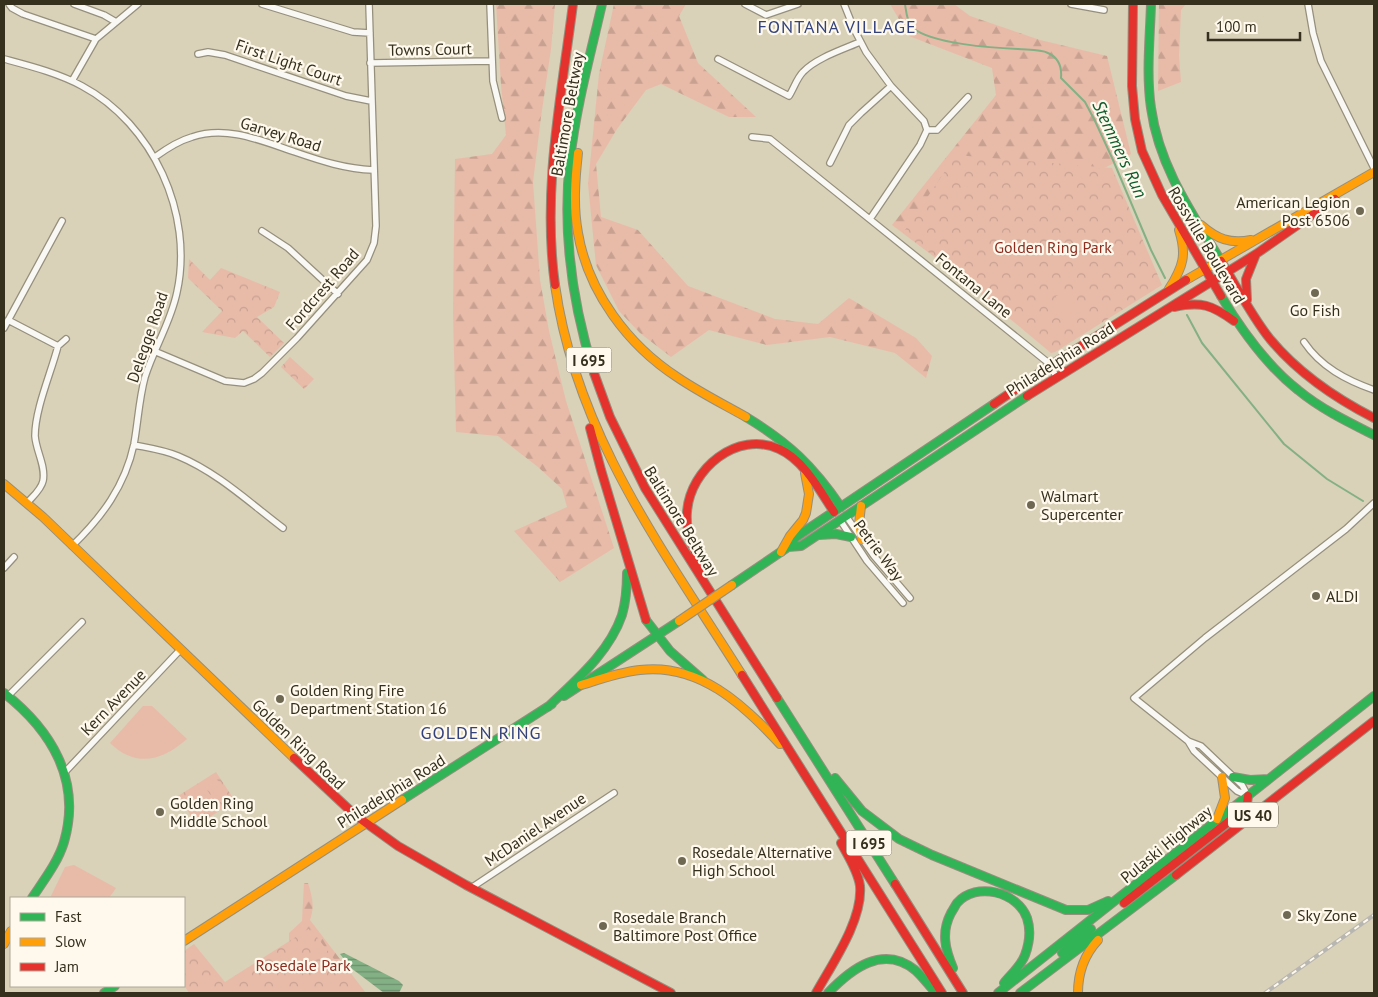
<svg xmlns="http://www.w3.org/2000/svg" width="1378" height="997" font-family="'PT Sans',sans-serif">
	<defs>
		<pattern id="forest-firs" width="22" height="20" patternUnits="userSpaceOnUse" patternTransform="scale(1.25)"><rect width="22" height="20" fill="#e8bba9"/><path d="M5 1l3.5 6h-7zM16 11l3.5 6h-7z" fill="#c8a191"/></pattern>
		<pattern id="park-crowns" width="20" height="18" patternUnits="userSpaceOnUse" patternTransform="scale(1.25)"><rect width="20" height="18" fill="#e8bba9"/><path d="M2 6a3 3 0 1 1 6 0M12 15a3 3 0 1 1 6 0" fill="none" stroke="#c8a191"/></pattern>
		<pattern id="water-rules" width="6" height="5" patternUnits="userSpaceOnUse" patternTransform="scale(1.25)"><rect width="6" height="5" fill="#84b085"/><path d="M0 2.5h6" fill="none" stroke="#6d906c"/></pattern>
	</defs>
	<rect width="100%" height="100%" fill="#d9d1b8"/>
	<!-- forest -->
	<path fill="url(#forest-firs)" d="M496,4H555L551,49L541,117L533,182L540,280L549,331L566,401L614,548L560,582L514,531L567,507L562,489L538,467L498,436L456,432L453,312L455,159L492,154L506,135L501,85Z
		M614,4H686L679,16L698,63L756,117H729L661,84L646,90L617,129L596,164L601,217L638,230L688,286L775,319L818,324L849,298L916,338L932,356L926,378L895,353L830,337L767,345L709,330L671,357L640,333L619,311L596,265L588,184L599,74Z
		M890,4H954L970,16L1040,40L1107,56L1131,154L1095,173L948,267L892,225L996,95L992,68L909,36Z
		M1159,4H1186L1181,10L1179,56L1181,82L1158,91Z
		M304,883H308C312,896 315,907 310,920L366,993H316L289,943V933L302,921Z"/>
	<!-- park -->
	<path fill="url(#park-crowns)" d="M956,155L1112,168L1162,285L1055,352L1051,353L948,267L903,233Z
		M189,259L210,280L221,268L280,292L274,307L257,317L284,343L270,357L243,331L235,338L202,332L222,311L188,278Z
		M290,357L314,379L304,389L281,367Z
		M216,772L235,801L197,825L178,796Z
		M310,928L360,993H189L184,985V951L194,944L225,982Z"/>
	<!-- pitch -->
	<path fill="#e8bba9" d="M1075,293L1079,316L1061,320L1056,296Z
		M143,706H152L187,739C162,761 136,768 110,743Z
		M216,778L229,797L220,802L208,784Z
		M204,786L217,804L208,810L196,791Z
		M193,793L205,812L196,817L184,799Z
		M74,865L116,888L109,898H50L65,867Z"/>
	<!-- water -->
	<path fill="url(#water-rules)" d="M344,953L399,981L403,985L399,993H384L351,968L340,954Z"/>
	<g fill="none" stroke-linecap="round" stroke-linejoin="round">
		<!-- stream -->
		<path stroke="#84b085" stroke-width="2" d="M905,4C906,11 907,23 913,28C932,44 994,48 1018,49C1027,50 1040,49 1048,53C1059,58 1062,67 1061,78L1085,102L1095,121L1113,160L1151,250L1165,278
			M1187,315L1202,343L1284,444L1327,479L1363,501"/>
		<!-- street casing -->
		<g stroke="#958f7c" stroke-width="8">
			<path id="street" d="M9,4L12,8L23,14L96,39
				M74,4L104,15L116,22
				M262,4L353,32L370,33
				M490,4L493,81L502,118
				M745,4L766,15L798,4
				M844,4L854,29L866,52L891,86L924,121L927,130L920,145L870,219
				M1071,4L1104,10
				M1308,4L1313,33L1321,61L1374,168
				M198,54L208,52L225,55L346,96L371,101
				M4,59C30,66 58,73 82,86C153,124 194,214 177,292C171,322 154,348 145,377C139,399 138,422 134,444C125,486 102,517 72,546
				M718,59L789,96C794,88 797,78 803,72C816,58 844,49 860,42
				M370,63L491,61
				M72,81L96,39L138,4
				M927,130H937L968,97
				M752,137L770,139L1051,365L1056,377
				M155,157C166,149 178,141 192,137C227,125 262,141 295,152C321,161 346,169 373,170
				M830,163L849,125L861,113L891,86
				M262,231L288,248L338,294
				M8,320L58,346
				M4,328L62,221
				M1304,342C1321,367 1346,380 1374,390
				M154,351L225,381L244,383L254,379L262,373L297,338L367,260L374,243L376,226L369,4
				M134,445C149,448 164,450 178,456C217,472 250,503 283,528
				M27,503C33,496 41,490 43,481C46,466 36,451 35,436C35,409 51,373 58,346L66,339
				M846,516L874,556L910,598
				M840,520L867,561L903,603
				M4,568L14,557
				M8,696L82,622
				M1188,741L1194,751L1237,791L1248,796
				M65,772L180,650
				M1248,796L1242,785L1201,746L1188,741L1134,698L1205,638L1346,529L1374,503
				M471,888L614,793"/>
		</g>
		<!-- fast casing -->
		<g stroke="#958f7c" stroke-width="10">
			<path id="fast" d="M1151,4C1150,38 1146,74 1151,108C1159,166 1191,212 1221,261
				M1221,296C1242,331 1266,365 1298,390C1321,409 1348,422 1374,435
				M594,373C572,303 562,233 570,160C576,107 590,56 602,4
				M746,417C789,443 813,466 841,507
				M819,535L836,534L851,537
				M788,547L801,546L1027,396
				M732,585L788,547L796,537L994,404
				M646,620L670,651L703,680
				M4,693C51,730 82,780 64,842C58,862 44,880 32,898
				M564,696L679,621
				M777,698L895,884
				M548,707C576,680 609,653 622,615C626,601 627,587 627,573
				M1233,777L1250,780L1269,779
				M835,778L862,811L899,839L932,855L1066,910H1088L1108,901
				M402,800L552,704
				M1062,953L1091,929
				M953,968C945,949 941,932 951,913C953,910 955,906 957,903C976,881 1018,892 1027,918C1031,930 1029,944 1025,955C1021,966 1011,974 1004,983
				M104,993L115,986
				M828,993C851,969 883,944 915,970C923,977 929,986 936,993
				M998,993L1374,696
				M1020,993L1176,875"/>
		</g>
		<!-- slow casing -->
		<g stroke="#958f7c" stroke-width="10">
			<path id="slow" d="M578,153C575,180 573,206 578,233C588,292 628,345 677,377C699,392 723,404 746,417
				M1201,225C1217,239 1230,244 1251,240
				M1186,280L1374,172
				M555,285C576,435 664,551 742,675
				M1169,289C1183,267 1187,255 1179,230
				M4,484L43,517L294,758
				M861,506L859,524L862,540
				M781,552L790,536L803,520L806,513L809,494L805,473
				M581,685C601,679 620,672 640,670C699,663 743,704 780,744
				M1217,819L1225,798L1222,777
				M184,941L402,800
				M4,944L11,931
				M1078,993C1078,972 1084,955 1098,940"/>
		</g>
		<!-- jam casing -->
		<g stroke="#958f7c" stroke-width="10">
			<path id="jam" d="M1133,4L1132,86L1135,119L1142,151L1162,195L1221,296
				M1221,261C1237,287 1251,315 1270,339C1299,374 1335,398 1374,418
				M555,285C542,190 561,98 573,4
				M1247,300L1246,279L1256,254
				M1174,307C1201,301 1212,305 1234,321
				M594,373L610,417L645,488L777,698
				M1027,396L1256,254L1335,199
				M994,404L1051,365L1186,280
				M590,428L601,470L646,620
				M705,574C696,555 685,534 687,512C690,469 737,430 779,449C804,460 820,491 834,512
				M742,675L942,993
				M294,758L355,815L398,846L466,885L671,993
				M1176,875L1374,721
				M895,884L963,993
				M1124,903L1241,812L1247,804L1248,796
				M816,993C832,964 863,920 860,886C858,871 848,856 841,843"/>
		</g>
		<!-- street -->
		<use href="#street" stroke="#f9f8f4" stroke-width="5.5"/>
		<!-- fast -->
		<use href="#fast" stroke="#30b455" stroke-width="8"/>
		<!-- slow -->
		<use href="#slow" stroke="#ff9f0a" stroke-width="8"/>
		<!-- jam -->
		<use href="#jam" stroke="#e5322d" stroke-width="8"/>
		<!-- rail casing -->
		<g stroke="#b8b6b0" stroke-width="4">
			<path id="rail" d="M1265,993L1374,915"/>
		</g>
		<!-- rail -->
		<use href="#rail" stroke="#fef9ec" stroke-width="2" stroke-dasharray="5.5" stroke-linecap="butt"/>
		<!-- slow-bridge casing -->
		<g stroke="#958f7c" stroke-width="10" stroke-linecap="butt">
			<path id="slow-bridge" d="M679,621L732,585"/>
		</g>
		<!-- slow-bridge -->
		<use href="#slow-bridge" stroke="#ff9f0a" stroke-width="8"/>
	</g>
	<!-- markers -->
	<g fill="#6e6853" stroke="#fef9ec" stroke-width="2">
		<circle cx="1360" cy="211" r="5"/>
		<circle cx="1315" cy="293" r="5"/>
		<circle cx="1031" cy="505" r="5"/>
		<circle cx="1316" cy="596" r="5"/>
		<circle cx="280" cy="699" r="5"/>
		<circle cx="160" cy="812" r="5"/>
		<circle cx="682" cy="861" r="5"/>
		<circle cx="1287" cy="915" r="5"/>
		<circle cx="603" cy="926" r="5"/>
	</g>
	<g text-anchor="middle" dominant-baseline="central" stroke-width="4.5" stroke-linejoin="round" paint-order="stroke">
		<!-- shield labels -->
		<g fill="#fef9ec" stroke="#716c5b" stroke-width="1">
			<rect x="566.5" y="347.5" width="45" height="25" rx="4"/>
			<rect x="1228" y="802.5" width="50" height="25" rx="4"/>
			<rect x="846.5" y="830.5" width="45" height="25" rx="4"/>
		</g>
		<g font-size="15" font-weight="bold" fill="#352f1d">
			<text x="589" y="360">I 695</text>
			<text x="1253" y="815">US 40</text>
			<text x="869" y="843">I 695</text>
		</g>
		<!-- street labels -->
		<g font-size="16" fill="#352f1d" stroke="#fef9ec">
			<text transform="translate(430 49) rotate(-1)">Towns Court</text>
			<text transform="translate(289 62) rotate(19)">First Light Court</text>
			<text transform="translate(567 114) rotate(-80)">Baltimore Beltway</text>
			<text transform="translate(281 134) rotate(17)">Garvey Road</text>
			<text transform="translate(1207 245) rotate(59)">Rossville Boulevard</text>
			<text transform="translate(974 285) rotate(39)">Fontana Lane</text>
			<text transform="translate(322 289) rotate(-49)">Fordcrest Road</text>
			<text transform="translate(147 337) rotate(-71)">Delegge Road</text>
			<text transform="translate(1060 359) rotate(-32)">Philadelphia Road</text>
			<text transform="translate(682 521) rotate(58)">Baltimore Beltway</text>
			<text transform="translate(879 550) rotate(53)">Petrie Way</text>
			<text transform="translate(113 702) rotate(-46)">Kern Avenue</text>
			<text transform="translate(299 744) rotate(44)">Golden Ring Road</text>
			<text transform="translate(391 791) rotate(-32)">Philadelphia Road</text>
			<text transform="translate(535 829) rotate(-34)">McDaniel Avenue</text>
			<text transform="translate(1166 844) rotate(-39)">Pulaski Highway</text>
		</g>
		<!-- poi labels -->
		<g font-size="16" fill="#352f1d" stroke="#fef9ec" text-anchor="start">
			<text x="1350" y="202" text-anchor="end">American Legion<tspan x="1350" dy="18">Post 6506</tspan></text>
			<text x="1315" y="310" text-anchor="middle">Go Fish</text>
			<text x="1041" y="496">Walmart<tspan x="1041" dy="18">Supercenter</tspan></text>
			<text x="1326" y="596">ALDI</text>
			<text x="290" y="690">Golden Ring Fire<tspan x="290" dy="18">Department Station 16</tspan></text>
			<text x="170" y="803">Golden Ring<tspan x="170" dy="18">Middle School</tspan></text>
			<text x="692" y="852">Rosedale Alternative<tspan x="692" dy="18">High School</tspan></text>
			<text x="1297" y="915">Sky Zone</text>
			<text x="613" y="917">Rosedale Branch<tspan x="613" dy="18">Baltimore Post Office</tspan></text>
		</g>
		<!-- park labels -->
		<g font-size="16" fill="#8d2d20" stroke="#fef9ec">
			<text x="1053" y="247">Golden Ring Park</text>
			<text x="303" y="965">Rosedale Park</text>
		</g>
		<!-- neighbourhood labels -->
		<g font-size="18" letter-spacing="1" fill="#33427c" stroke="#fef9ec">
			<text x="837" y="26">FONTANA VILLAGE</text>
			<text x="481" y="732">GOLDEN RING</text>
		</g>
		<!-- water labels -->
		<g font-size="18" font-style="italic" fill="#0e5c2c" stroke="#fef9ec">
			<text transform="translate(1120 149) rotate(65)">Stemmers Run</text>
		</g>
	</g>
	<!-- border -->
	<rect width="1378" height="997" fill="none" stroke="#352f1d" stroke-width="10"/>
	<!-- legend -->
	<rect x="10" y="897" width="175" height="90" fill="#fef9ec" stroke="#aea899"/>
	<rect x="20" y="913" width="25" height="8" fill="#30b455" stroke="#aea899"/>
	<text x="55" y="922" font-size="15" fill="#352f1d">Fast</text>
	<rect x="20" y="938" width="25" height="8" fill="#ff9f0a" stroke="#aea899"/>
	<text x="55" y="947" font-size="15" fill="#352f1d">Slow</text>
	<rect x="20" y="963" width="25" height="8" fill="#e5322d" stroke="#aea899"/>
	<text x="55" y="972" font-size="15" fill="#352f1d">Jam</text>
	<!-- scale -->
	<path d="M1208 32v8h92v-8" fill="none" stroke="#352f1d" stroke-width="2.5"/>
	<text x="1216" y="32" font-size="15" fill="#352f1d" stroke="#fef9ec" stroke-width="4" paint-order="stroke">100 m</text>
</svg>
